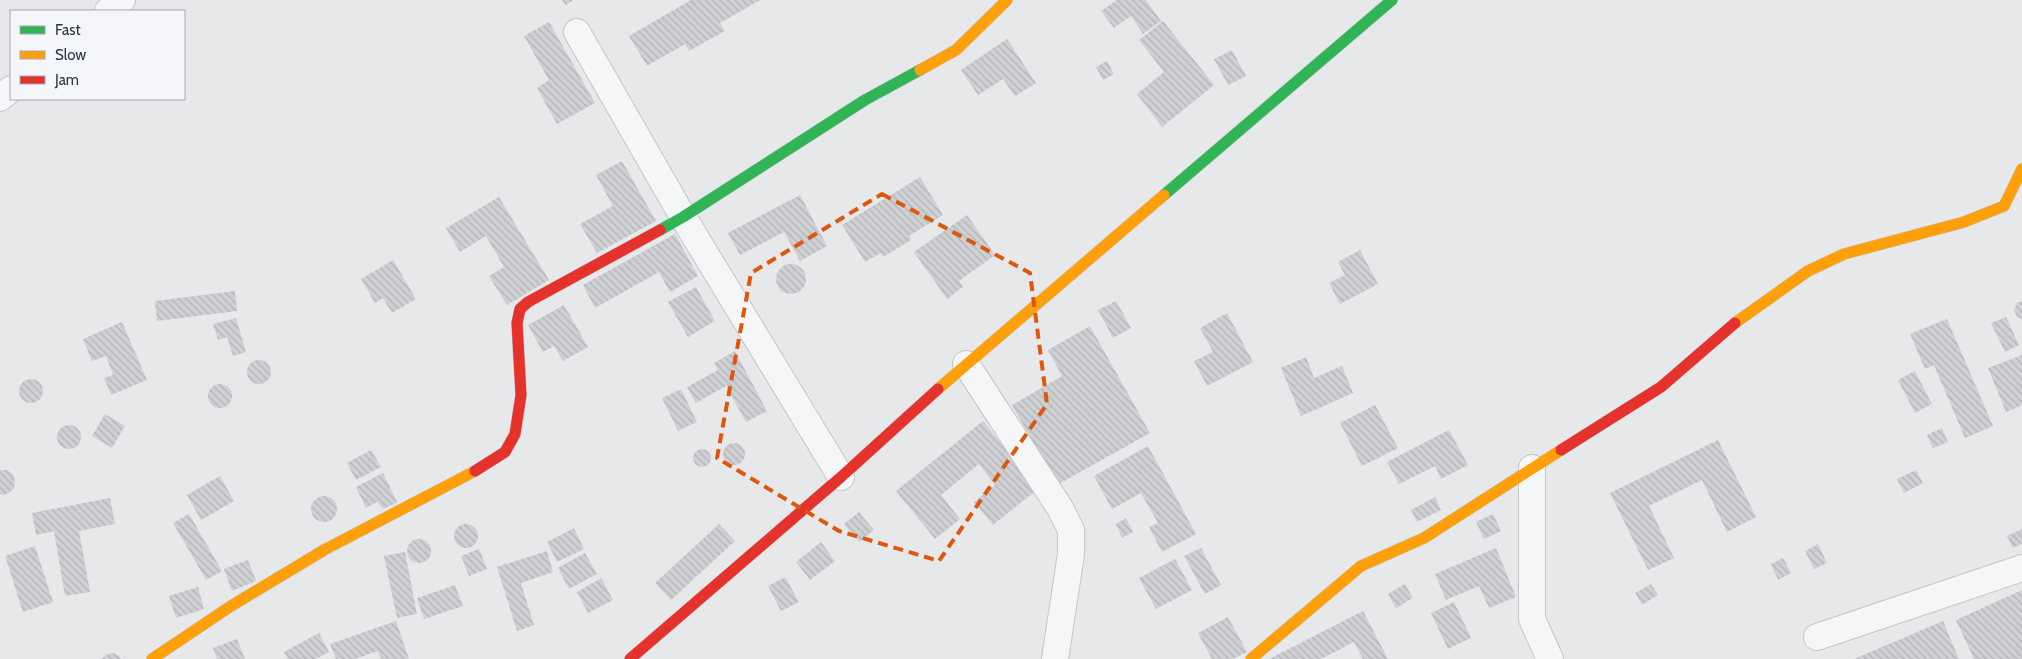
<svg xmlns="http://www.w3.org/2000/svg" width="2022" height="659" font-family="Cabin,sans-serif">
	<defs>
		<pattern id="building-back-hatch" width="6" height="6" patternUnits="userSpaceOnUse" patternTransform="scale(1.25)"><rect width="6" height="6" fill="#ced0d3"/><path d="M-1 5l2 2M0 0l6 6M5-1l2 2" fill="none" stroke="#b1b3b6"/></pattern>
	</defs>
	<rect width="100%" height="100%" fill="#e6e8ea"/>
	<!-- building -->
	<path fill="url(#building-back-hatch)" d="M562,0H573L566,5Z
		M691,0H760L720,23L725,31L689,51L685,44L647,66L629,36Z
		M1117,0H1146L1161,21L1143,34L1131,16L1114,28L1101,11Z
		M1163,21L1214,85L1162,127L1137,94L1164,72L1139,40Z
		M549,22L595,103L557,124L537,88L549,80L524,36Z
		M1007,39L1036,83L1015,96L1003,79L978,95L961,70Z
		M1232,50L1246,76L1228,85L1214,59Z
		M1107,61L1114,74L1103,80L1096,67Z
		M622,161L656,221L597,253L580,224L613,206L596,175Z
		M920,177L943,215L909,236L911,240L883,257L881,253L865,262L842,225Z
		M800,195L827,246L800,261L784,232L740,255L728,233Z
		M499,197L549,280L507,305L489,276L504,267L486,236L460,252L446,228Z
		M967,215L995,255L959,281L963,287L947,299L914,252Z
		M675,234L698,276L670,292L659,272L595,308L583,285Z
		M1360,250L1378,284L1340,304L1329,283L1345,275L1338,262Z
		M393,260L416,299L392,313L383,298L375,303L361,279Z
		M776 279a15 15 0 1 1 30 0a15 15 0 1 1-30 0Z
		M696,287L715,321L688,337L668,302Z
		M235,291L237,311L157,321L155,301Z
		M1116,301L1131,328L1113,338L1098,310Z
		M2022,301V319L2017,317L2014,310L2017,303Z
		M564,305L588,347L563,361L554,346L543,352L528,325Z
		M1227,313L1253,362L1207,386L1194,361L1213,352L1200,328Z
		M2006,317L2019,345L2005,352L1991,323Z
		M236,318L246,352L233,356L227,337L218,340L213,324Z
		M1947,319L1993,426L1965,438L1934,365L1925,369L1910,334Z
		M122,322L147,380L111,395L104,378L113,375L106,356L92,361L83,339Z
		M1090,326L1150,433L1057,485L1012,405L1062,376L1048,350Z
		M735,351L767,411L746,422L726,386L696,403L687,387L718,370L714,363Z
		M2022,355V405L2006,412L1988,368Z
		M1306,357L1314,378L1342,366L1353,393L1301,416L1281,368Z
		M247 372a12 12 0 1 1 24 0a12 12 0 1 1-24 0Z
		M1915,371L1932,404L1915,413L1898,380Z
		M19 391a12 12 0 1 1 24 0a12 12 0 1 1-24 0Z
		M208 396a12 12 0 1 1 24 0a12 12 0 1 1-24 0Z
		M681,389L697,422L678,431L662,398Z
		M1375,405L1398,448L1362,466L1340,423Z
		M105,414L125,426L112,448L92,436Z
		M983,421L1038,489L993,525L974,502L995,485L979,464L941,495L960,519L935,539L896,491Z
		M57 437a12 12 0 1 1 24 0a12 12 0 1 1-24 0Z
		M1942,428L1948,442L1933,448L1927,435Z
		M1449,430L1468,465L1441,479L1435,466L1399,484L1387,462Z
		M1718,440L1756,517L1727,532L1702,480L1649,506L1674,558L1648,570L1610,493Z
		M723 454a11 11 0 1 1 22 0a11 11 0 1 1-22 0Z
		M1148,446L1196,534L1162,552L1149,527L1158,523L1141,493L1112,509L1094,476Z
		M693 458a9 9 0 1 1 18 0a9 9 0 1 1-18 0Z
		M371,450L381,467L356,480L347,463Z
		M0,470H7L13,474L15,481L14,488L9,493L2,495L0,494Z
		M1916,470L1923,483L1904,493L1897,479Z
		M383,473L397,502L384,509L377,502L366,508L356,487Z
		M220,476L234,501L201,520L187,495Z
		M311 509a13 13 0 1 1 26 0a13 13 0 1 1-26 0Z
		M1435,497L1441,510L1417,522L1411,510Z
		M110,498L115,524L79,531L90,592L65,596L54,531L36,535L32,513Z
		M859,512L874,530L859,542L844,524Z
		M189,514L222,571L206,580L173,523Z
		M1493,514L1501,531L1484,539L1476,522Z
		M1126,518L1133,532L1122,538L1116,524Z
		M454 536a12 12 0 1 1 24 0a12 12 0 1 1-24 0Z
		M719,524L735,541L671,600L655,583Z
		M574,528L584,549L557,562L547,542Z
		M2022,529V544L2013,548L2007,536Z
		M407 551a12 12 0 1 1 24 0a12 12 0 1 1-24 0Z
		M821,542L835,561L810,580L796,562Z
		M1818,544L1827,563L1814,569L1805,551Z
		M35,546L53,602L23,612L5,556Z
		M1201,548L1221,585L1205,594L1184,556Z
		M1496,548L1516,597L1489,608L1479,586L1446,600L1435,574Z
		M479,549L487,569L469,576L461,556Z
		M547,551L553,572L521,583L534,625L517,631L497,567Z
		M405,552L417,614L397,618L384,556Z
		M585,553L597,574L569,589L558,568Z
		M1783,558L1791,573L1778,580L1771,564Z
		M1175,559L1192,590L1156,609L1139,578Z
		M248,560L256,581L232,591L224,569Z
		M785,577L799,602L781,611L768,586Z
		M601,578L613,600L588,613L577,592Z
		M1405,584L1413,598L1396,608L1388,594Z
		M1651,584L1658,595L1642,605L1635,593Z
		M455,585L463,606L424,619L417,598Z
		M198,587L204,609L176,618L169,596Z
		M2022,590V659H1974L1956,620Z
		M1454,602L1471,638L1448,649L1431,613Z
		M1363,611L1388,659H1363L1354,642L1321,659H1269Z
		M1228,617L1247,652L1233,659H1212L1198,633Z
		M396,621L409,659H381L378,651L355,659H336L330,644Z
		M1943,621L1959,659H1854Z
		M319,633L329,652L316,659H288L284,652Z
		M237,639L245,659H217L213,648Z
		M112,653L116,654L122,659H102L104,656Z"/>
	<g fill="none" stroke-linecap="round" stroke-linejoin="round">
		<!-- street casing -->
		<g stroke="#c4c6c8" stroke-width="28">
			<path id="street" d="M108,11L122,0
				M577,32L683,217L841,477
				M0,98L11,89
				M966,364L1060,508L1071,530V554L1055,659
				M1532,468V619L1550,659
				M1817,637L2022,568"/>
		</g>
		<!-- fast casing -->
		<g stroke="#c4c6c8" stroke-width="12">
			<path id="fast" d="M1164,195L1392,0
				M660,230L683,217L865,100L920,70"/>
		</g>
		<!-- slow casing -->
		<g stroke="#c4c6c8" stroke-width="12">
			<path id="slow" d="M920,70L956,50L1007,0
				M1735,323L1808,271L1844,254L1964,222L2004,206L2022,169
				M938,389L1164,195
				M152,659L231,606L324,550L475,471
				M1251,659L1361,566L1424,538L1561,450"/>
		</g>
		<!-- jam casing -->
		<g stroke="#c4c6c8" stroke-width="12">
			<path id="jam" d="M1561,450L1661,387L1735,323
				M475,471L505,452L515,434L521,395L517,323L520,309L528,302L660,230
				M630,659L841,477L938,389"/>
		</g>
		<!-- street -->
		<use href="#street" stroke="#f5f6f7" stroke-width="26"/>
		<!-- fast -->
		<use href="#fast" stroke="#30b455" stroke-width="11"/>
		<!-- slow -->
		<use href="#slow" stroke="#ff9f0a" stroke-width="11"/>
		<!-- jam -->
		<use href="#jam" stroke="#e5322d" stroke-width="11"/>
	</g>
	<!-- marked area -->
	<path fill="none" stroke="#df570f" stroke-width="4" stroke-dasharray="10 6" stroke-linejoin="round" d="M882,194L1030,273L1047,404L939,561L839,531L717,458L751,273Z"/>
	<!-- legend -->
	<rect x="10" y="10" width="175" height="90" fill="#f4f6f9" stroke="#a4a8b1"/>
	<rect x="20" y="26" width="25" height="8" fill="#30b455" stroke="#a4a8b1"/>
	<text x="55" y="35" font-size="15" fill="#2b3445">Fast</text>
	<rect x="20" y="51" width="25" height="8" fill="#ff9f0a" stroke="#a4a8b1"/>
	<text x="55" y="60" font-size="15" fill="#2b3445">Slow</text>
	<rect x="20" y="76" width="25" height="8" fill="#e5322d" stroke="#a4a8b1"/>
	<text x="55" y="85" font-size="15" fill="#2b3445">Jam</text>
</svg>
